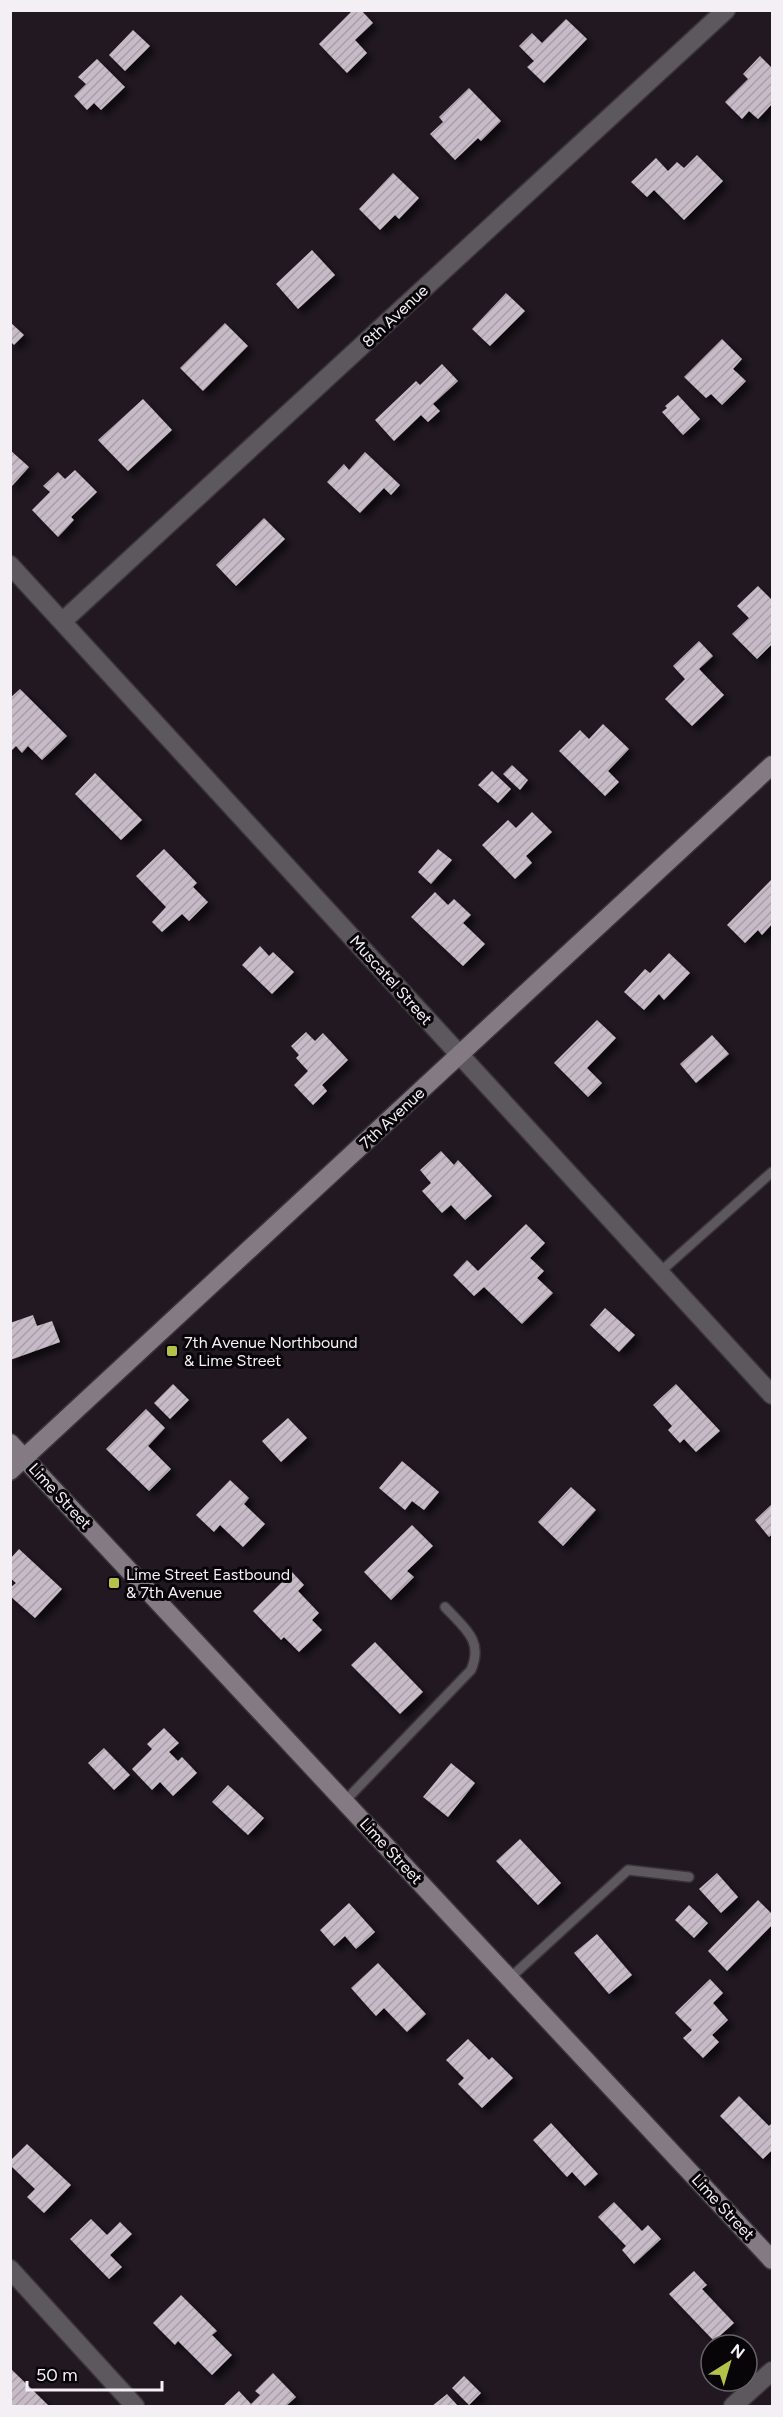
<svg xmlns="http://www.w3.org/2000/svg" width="783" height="2417" font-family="Figtree,sans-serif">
	<defs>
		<pattern id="building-hatch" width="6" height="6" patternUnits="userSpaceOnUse" patternTransform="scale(1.5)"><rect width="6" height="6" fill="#c8bbc8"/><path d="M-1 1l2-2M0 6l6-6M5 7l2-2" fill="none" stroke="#a89ea8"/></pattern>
		<filter id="shadow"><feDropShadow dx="5.5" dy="5.5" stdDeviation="3" flood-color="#0009"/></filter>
	</defs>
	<rect width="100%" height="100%" fill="#211822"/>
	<!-- building -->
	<path fill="url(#building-hatch)" filter="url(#shadow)" d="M353,10H361L373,23L355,40L367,53L347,73L319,44Z
		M566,19L587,39L544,83L527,67L534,61L519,46L532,33L542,43Z
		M133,30L150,46L125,71L109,55Z
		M760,56L772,68V107L771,105L758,119L749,111L742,119L725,102L748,79L743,74Z
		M97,59L125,87L101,110L94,103L87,110L74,96L86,84L78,77Z
		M469,88L501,121L481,141L478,138L455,160L430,134L443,122L439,117Z
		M697,155L723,181L684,220L654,190L647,197L631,182L656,158L668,171L677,162L684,168Z
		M393,173L419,198L399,219L395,215L380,230L359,209Z
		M312,250L335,275L298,309L276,284Z
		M506,293L525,311L490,346L472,329Z
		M10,322L24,335L14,345L10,341Z
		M225,323L248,346L203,391L180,368Z
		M722,339L742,359L733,369L746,381L722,405L711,394L706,398L684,377Z
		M442,364L458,381L433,404L440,411L428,422L421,415L394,441L375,420L416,381L420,385Z
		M678,395L700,419L683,435L662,412L667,408L665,406Z
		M143,399L172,430L128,471L98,440Z
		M10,450L29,467L12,486L10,485Z
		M365,452L400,485L391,495L384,488L360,513L327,482L344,464L349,470Z
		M75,470L97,492L71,517L74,520L58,537L32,510L50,492L43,486L58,472L65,479Z
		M264,518L285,539L236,586L216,565Z
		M758,586L771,599L772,597V644L757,659L732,634L749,618L737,606Z
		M699,641L713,656L699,669L724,695L692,726L665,699L685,679L673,666Z
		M20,689L67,736L42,760L28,746L22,753L16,746L10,752V698Z
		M603,724L629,749L608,771L619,782L605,796L559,751L580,730L589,739Z
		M512,765L528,780L520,790L503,774Z
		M492,771L511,789L498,803L478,785Z
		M95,773L142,820L121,840L75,794Z
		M532,812L552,832L526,856L532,863L515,879L482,845L508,820L516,828Z
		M164,849L197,883L193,887L208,902L189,921L182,914L162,932L152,922L166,907L136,876Z
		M438,849L452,860L431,884L418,872Z
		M772,879V924L762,935L758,930L745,943L727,925Z
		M435,892L448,905L454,899L471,915L463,923L485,944L463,966L411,917Z
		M260,946L269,956L273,952L294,972L272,994L242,965Z
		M669,953L690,973L664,1000L659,994L644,1010L624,992L645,969L650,973Z
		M597,1020L616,1038L587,1068L602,1083L588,1097L554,1063Z
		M306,1032L315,1041L323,1033L348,1060L322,1085L327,1091L313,1105L294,1085L308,1071L296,1058L299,1055L291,1046Z
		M712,1035L729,1054L696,1083L680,1064Z
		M441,1151L454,1165L458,1160L492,1196L465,1220L451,1205L442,1213L422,1191L431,1183L420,1170Z
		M526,1224L545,1243L530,1258L544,1271L537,1278L553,1293L522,1324L484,1287L474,1296L453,1275L467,1260L478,1271Z
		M605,1308L635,1335L619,1352L590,1325Z
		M33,1315L37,1326L52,1321L60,1342L10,1360V1323Z
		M173,1384L189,1400L170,1419L154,1403Z
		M676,1384L720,1431L696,1452L684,1439L680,1443L668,1430L672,1426L653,1405Z
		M146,1409L165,1428L148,1446L171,1469L149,1491L106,1449Z
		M288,1418L307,1438L281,1462L262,1441Z
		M402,1461L439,1492L424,1510L412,1501L405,1510L379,1488Z
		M230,1480L249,1498L244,1504L265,1524L243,1547L220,1525L214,1532L196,1515Z
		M571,1487L596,1510L563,1546L538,1522Z
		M772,1504V1534L769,1537L755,1520Z
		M412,1525L433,1546L407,1571L414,1577L391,1600L364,1572Z
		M19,1549L62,1589L35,1618L10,1596V1588L16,1583L10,1578V1559Z
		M292,1572L304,1585L298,1591L319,1613L312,1620L322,1630L299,1652L284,1637L281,1640L253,1611Z
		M375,1642L423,1692L400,1714L351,1665Z
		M164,1728L179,1743L169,1752L178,1761L182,1757L197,1773L173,1796L160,1782L152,1790L132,1769L152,1749L147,1744Z
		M104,1748L130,1775L114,1790L88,1763Z
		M451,1763L475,1783L448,1817L423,1797Z
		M228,1785L264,1818L248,1835L212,1802Z
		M520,1839L561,1883L538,1905L496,1861Z
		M717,1873L738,1897L721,1913L699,1889Z
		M758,1900L772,1914V1925L727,1971L708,1951Z
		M349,1903L375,1932L356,1949L345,1936L334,1946L320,1930Z
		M689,1905L708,1923L694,1938L675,1920Z
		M597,1934L632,1975L609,1994L574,1953Z
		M378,1963L426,2014L407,2032L384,2008L376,2016L351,1988Z
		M710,1979L723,1993L713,2003L728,2020L712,2035L719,2042L703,2058L683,2038L692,2030L675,2013Z
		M468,2039L489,2060L492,2057L513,2078L482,2108L458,2084L464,2078L446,2060Z
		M739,2096L769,2126L772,2123V2150L763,2159L720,2116Z
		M551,2123L598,2174L585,2186L572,2172L567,2177L533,2140Z
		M27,2144L71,2185L44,2213L27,2197L35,2189L10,2165V2161Z
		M614,2202L642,2231L648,2225L661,2239L634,2264L622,2250L626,2246L598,2217Z
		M91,2219L107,2235L120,2222L132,2234L110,2255L122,2267L109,2279L70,2239Z
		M694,2271L707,2285L702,2289L734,2323L714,2341L669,2294Z
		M181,2295L217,2331L212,2335L232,2355L212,2375L178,2341L175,2345L153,2323Z
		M10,2368L49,2406H10Z
		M273,2373L296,2397L286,2406H223L239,2391L251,2404L260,2395L255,2391Z
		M464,2376L481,2393L469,2405L452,2388Z
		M447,2394L458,2406H432Z"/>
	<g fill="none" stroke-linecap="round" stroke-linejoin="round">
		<!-- lane casing -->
		<g stroke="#3a323b" stroke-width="12">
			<path id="lane" d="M660,1272L772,1172
				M345,1801L471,1670C484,1640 464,1628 445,1607
				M510,1978L628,1870L689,1877"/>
		</g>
		<!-- street casing -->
		<g stroke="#3a323b" stroke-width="21">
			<path id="street" d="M10,565L772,1395
				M63,621L726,10
				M10,2269L135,2406
				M733,2406L772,2371"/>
		</g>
		<!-- secondary casing -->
		<g stroke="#3a323b" stroke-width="21">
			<path id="secondary" d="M10,1443L772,2260
				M10,1471L772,765"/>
		</g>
		<!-- lane -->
		<use href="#lane" stroke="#5d585d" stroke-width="9"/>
		<!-- street -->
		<use href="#street" stroke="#5d585d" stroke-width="18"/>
		<!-- secondary -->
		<use href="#secondary" stroke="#837a83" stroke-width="18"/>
	</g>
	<!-- markers -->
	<g fill="#b5c249" stroke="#080508" stroke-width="2">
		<rect x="166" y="1345" width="12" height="12" rx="3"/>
		<rect x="108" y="1577" width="12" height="12" rx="3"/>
	</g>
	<g text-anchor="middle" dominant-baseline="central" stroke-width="6" stroke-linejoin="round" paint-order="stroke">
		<!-- street labels -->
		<g font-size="16" fill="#f4eef5" stroke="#080508">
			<text transform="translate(395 316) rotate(-43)">8th Avenue</text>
			<text transform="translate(391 980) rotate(48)">Muscatel Street</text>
			<text transform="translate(392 1118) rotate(-43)">7th Avenue</text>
			<text transform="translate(60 1496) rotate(47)">Lime Street</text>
			<text transform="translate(391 1851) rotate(47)">Lime Street</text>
			<text transform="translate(723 2207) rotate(47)">Lime Street</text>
		</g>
		<!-- poi labels -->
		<g font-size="16" fill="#f4eef5" stroke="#080508" text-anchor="start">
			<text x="184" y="1342">7th Avenue Northbound<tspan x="184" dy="18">&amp; Lime Street</tspan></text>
			<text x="126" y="1574">Lime Street Eastbound<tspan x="126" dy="18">&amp; 7th Avenue</tspan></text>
		</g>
	</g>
	<!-- border -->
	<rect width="783" height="2417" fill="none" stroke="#f4eef5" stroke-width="24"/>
	<!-- north arrow -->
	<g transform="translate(729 2363) rotate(37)"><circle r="28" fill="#080508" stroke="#666267" stroke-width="1.5"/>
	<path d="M0-4.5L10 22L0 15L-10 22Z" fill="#b5c249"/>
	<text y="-9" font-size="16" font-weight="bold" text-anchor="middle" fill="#f4eef5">N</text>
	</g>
	<!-- scale -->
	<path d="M27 2381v9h135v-9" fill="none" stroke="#f4eef5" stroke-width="3"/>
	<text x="36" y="2381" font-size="18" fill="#f4eef5" stroke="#080508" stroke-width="4.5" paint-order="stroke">50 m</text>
</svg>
